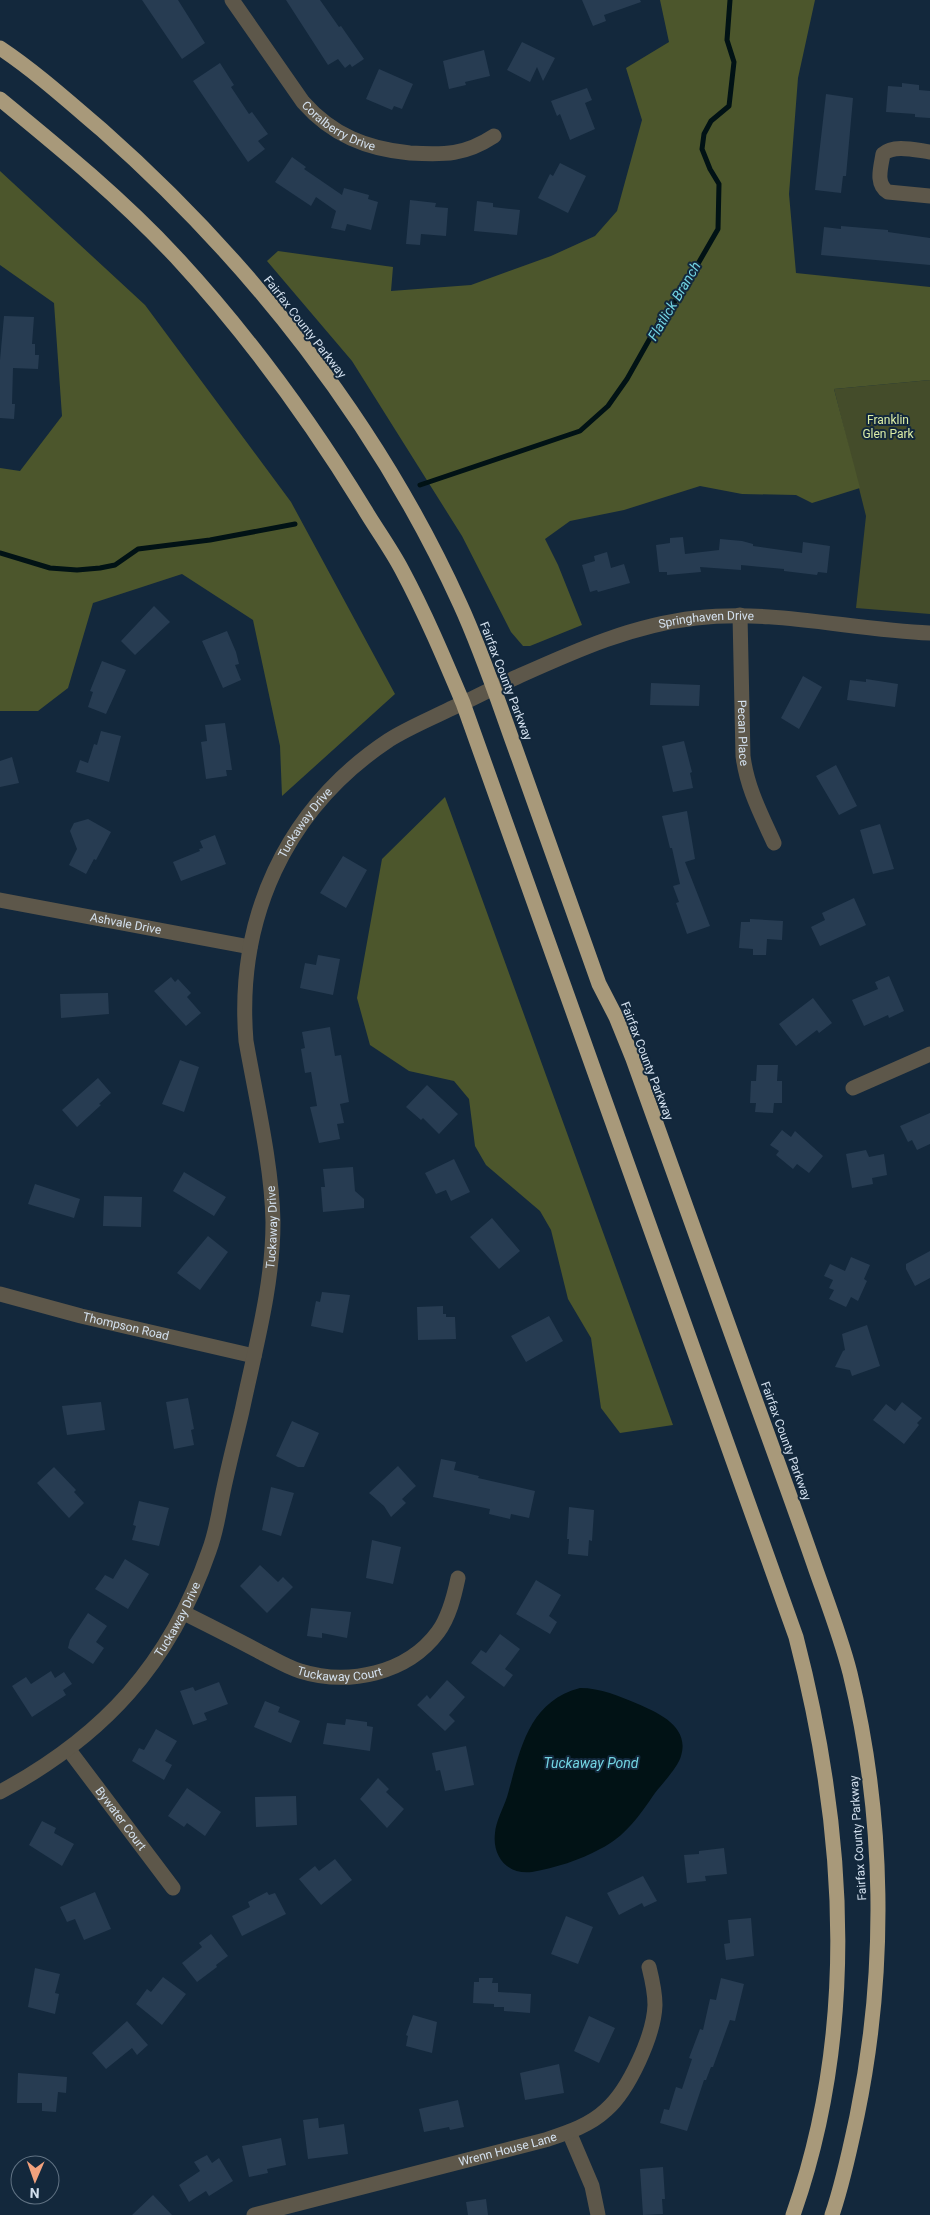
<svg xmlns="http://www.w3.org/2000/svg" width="930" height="2215" font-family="Roboto,sans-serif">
	<rect width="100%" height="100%" fill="#13283c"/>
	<!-- green -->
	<path fill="#444c2a" d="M930,380V614L856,608L866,516L834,389Z"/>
	<!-- forest -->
	<path fill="#4c562c" d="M660,0H815L798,78L789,194L796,273L930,287V380L834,389L860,488L812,503L796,495L742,494L700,486L624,510L570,521L545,539L558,565L582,625L530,646H523L511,632L462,536L352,361L267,261L278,251L393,267L391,291L471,285L551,256L595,236L617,211L642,120L626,68L669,42Z
		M0,171L145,305L291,502L395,694L282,796L280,746L253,620L182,574L93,603L68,688L38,711H0V468L20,471L62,416L54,303L0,265Z
		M445,797L673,1425L620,1433L601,1408L591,1338L568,1299L551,1230L540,1211L486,1165L475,1146L469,1099L454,1081L409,1071L370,1045L357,998L382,859Z"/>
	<!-- water -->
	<path fill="#011215" d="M580,1688C601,1688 619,1696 638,1704C659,1713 690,1727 681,1756C678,1767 662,1784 655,1793C640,1815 625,1837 600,1849C580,1860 555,1868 532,1872C508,1875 492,1857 495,1833C496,1821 503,1809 507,1797C520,1752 527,1702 580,1688Z"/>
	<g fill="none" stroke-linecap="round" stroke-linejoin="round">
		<!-- stream -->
		<path stroke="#011215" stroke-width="5" d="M420,485L580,431L608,406L627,379L662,317L680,295L718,229L719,184L710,169L702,149L704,134L711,121L729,106L734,62L727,40L730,0
			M0,553L50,568L77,570L100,568L115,565L138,549L210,540L295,524"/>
	</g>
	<!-- building -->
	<path fill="#273c52" d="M142,0H178L205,43L182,59Z
		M286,0H320L339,27L341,26L364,59L352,67L350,64L345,68L338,59L328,65Z
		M582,0H640L641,2L604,15L606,21L593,26Z
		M522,42L555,58L543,81L537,67L530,82L507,70Z
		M484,50L490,76L465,82L466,85L449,89L443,61Z
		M220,63L234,85L231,87L249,114L252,112L268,134L258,141L265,149L248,162L193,81Z
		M379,69L413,84L402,109L394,106L392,110L366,99Z
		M902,83L919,85V90L930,91V118L915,117V114L886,112L888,86L902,87Z
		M587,88L592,100L585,103L595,129L570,140L560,114L557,116L551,101Z
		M826,94L853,98L846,176H843L841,193L815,190Z
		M292,157L306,167L304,169L342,195L344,188L369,195L368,199L378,202L371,230L347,224L345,231L331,228L336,211L316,197L311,206L275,182Z
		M560,163L586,176L568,213L538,198L550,174L553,176Z
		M410,200L436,203L435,207L448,208L446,236L421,234L420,245L406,244Z
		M477,201L493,203V207L520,210L517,235L474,231Z
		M841,226L888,230V232L930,238V265L821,255L824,227L841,229Z
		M4,316L34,317L32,344H35V355H39L38,369L13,368L12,404H15L14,419L0,418V360Z
		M683,537L685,554L719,550L720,539L742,541L753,544V546L802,553L803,542L830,546L827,573L818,572L817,575L784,571V569L741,565V570L700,567L701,572L667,575V572H659L656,545L670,543V538Z
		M607,552L611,568L624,564L630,583L598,592L597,590L590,592L582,565L595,561L594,556Z
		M154,606L170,622L135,655L121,641Z
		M227,631L236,652L239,664L235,665L241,680L223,688L202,641Z
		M102,661L126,670L106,714L88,707L93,692L90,691Z
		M803,676L822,687L799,729L781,718Z
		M866,679L898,684L895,707L847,700L850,680L866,682Z
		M651,683L700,685L699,706L650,705Z
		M225,723L232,770H226L227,776L206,779L201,742L207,741L205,725Z
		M101,731L121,736L109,782L76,772L80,760L88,763L94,744L97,745Z
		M684,741L692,772L690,773L693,788L673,792L662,746Z
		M12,757L19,783L0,787V761Z
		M836,765L857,806L839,815L816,776Z
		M687,811L695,859L685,862L710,926L687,934L676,903L679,902L673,886L680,884L672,848H670L662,816Z
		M88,819L111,832L96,860L94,859L86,874L69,865L77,849L70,831L74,823Z
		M880,824L894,869L873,874L860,830Z
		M215,835L226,864L181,881L173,862L200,851L199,849L203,848L200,841Z
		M343,856L367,870L346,908L320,893Z
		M854,898L866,925L820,946L811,927L825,920L822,913Z
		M750,919L783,921L782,940L767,939L766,955H753V949L739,948L741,922H750Z
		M318,955L340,959L333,995L300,988L305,963L316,965Z
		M889,976L904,1011L889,1018L888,1015L864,1026L852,1000L878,989L875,982Z
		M171,977L175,982L178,979L191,993L187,997L201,1013L186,1026L154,991Z
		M108,993L109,1014L61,1018L60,994Z
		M813,998L832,1023L819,1033L817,1030L796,1046L779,1024Z
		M330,1027L335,1056L341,1055L349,1102L340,1104L344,1123L337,1124L340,1139L319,1143L310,1107L317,1106L311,1072L305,1073L301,1049L305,1048L302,1032Z
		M180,1060L199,1067L184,1112L162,1104Z
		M757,1065H778L777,1081H782V1103H774L773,1113L755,1112L756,1103H750L751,1081H756Z
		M98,1078L111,1093L99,1104L101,1105L77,1127L62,1110Z
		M427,1085L458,1114L439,1134L423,1118L421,1120L406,1107Z
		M930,1113V1144L917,1150L912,1140L908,1142L900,1126Z
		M782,1130L791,1137L795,1131L823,1156L809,1173L797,1164L793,1169L776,1155L779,1151L770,1145Z
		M866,1150L869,1157L884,1154L887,1175L872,1178L873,1184L852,1188L846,1154Z
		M454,1159L470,1192L451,1201L446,1190L436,1194L425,1173Z
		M353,1167L355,1191L364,1199V1208L323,1212L321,1187H325L323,1169Z
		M184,1172L226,1197L214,1216L173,1191Z
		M35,1184L80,1199L74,1218L28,1204Z
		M104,1196L142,1197L141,1227L103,1226Z
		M492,1218L520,1251L499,1269L470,1237Z
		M208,1236L228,1252L200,1290L177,1273Z
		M930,1251V1278L915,1286L906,1269V1264Z
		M851,1257L870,1265L864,1279L867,1281L858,1301L851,1297L846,1307L829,1299L834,1290L829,1288L833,1280L824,1276L830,1264L845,1271Z
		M322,1292L350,1295L343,1333L311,1326L316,1301L320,1302Z
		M443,1306V1314H446V1317H455L456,1339L418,1340L417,1307Z
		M549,1316L563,1341L526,1362L511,1336Z
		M867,1325L880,1366L852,1376L850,1370L835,1367L843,1351L845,1350L842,1334Z
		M188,1398L194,1429L191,1430L194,1445L174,1449L166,1402Z
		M101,1402L105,1430L67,1435L62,1406Z
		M902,1402L922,1418L917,1423L919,1425L904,1444L873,1420L886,1404L895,1411Z
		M292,1421L319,1433L304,1467H298L276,1456Z
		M441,1459L456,1462L454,1470L479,1476L478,1478L535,1491L529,1518L511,1514L510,1519L489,1514L490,1509L433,1497Z
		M398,1466L416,1486L402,1499L406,1503L391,1517L384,1506L369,1493Z
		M54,1467L76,1490L74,1492L84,1503L69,1518L37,1483Z
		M271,1487L294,1493L281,1536L262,1530Z
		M139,1501L169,1508L159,1546L132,1540L136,1526L133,1525Z
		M569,1507L594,1510L592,1541L589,1540L588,1556L568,1554L569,1539H567Z
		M372,1540L401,1547L393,1584L366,1578Z
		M125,1559L149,1574L128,1609L95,1589L105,1575L113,1579Z
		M260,1565L278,1582L283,1577L293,1587L267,1613L240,1586Z
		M536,1580L561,1595L549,1616L557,1622L550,1634L516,1614Z
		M311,1608L351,1612L347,1638L322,1633V1638L307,1636Z
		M88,1613L107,1626L96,1642L104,1648L93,1664L68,1648L70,1640Z
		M500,1634L520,1649L505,1669L513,1675L504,1687L471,1663L481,1650L486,1653Z
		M51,1671L55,1678L64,1672L72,1684L63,1690L66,1695L32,1717L12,1686L26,1677L31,1684Z
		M447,1680L465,1697L449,1715L455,1721L445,1731L417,1705L427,1695L430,1699Z
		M219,1682L228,1704L204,1713L207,1720L193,1725L180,1691L193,1687L195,1691Z
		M265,1701L280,1707L278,1712L300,1721L291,1743L254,1727Z
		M346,1719L367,1722V1726L373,1727L370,1751L323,1744L327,1723L345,1725Z
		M156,1729L177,1741L165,1761L172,1765L164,1780L132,1761L139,1748L144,1750Z
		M466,1746L474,1785L445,1791L440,1770L436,1771L432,1753Z
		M378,1778L389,1789L386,1792L404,1809L387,1828L360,1799Z
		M187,1788L221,1812L205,1836L187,1823L184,1827L168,1816Z
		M296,1796L297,1825L256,1827L255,1797Z
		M42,1821L56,1828L54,1833L74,1844L62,1866L29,1845Z
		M724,1848L727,1874L705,1876L706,1881L687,1883L684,1855L699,1854V1851Z
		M335,1859L352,1880L321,1905L299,1879L315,1866L319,1871Z
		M643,1876L657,1901L644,1907L642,1903L619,1915L607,1893Z
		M95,1892L111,1929L84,1940L75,1919L67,1922L60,1907Z
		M267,1892L269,1895L275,1893L286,1914L242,1936L232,1916L250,1907L248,1902Z
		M566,1916L593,1927L578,1964L551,1954Z
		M751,1918L754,1956L726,1960L724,1944L730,1943L728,1920Z
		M211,1934L228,1956L216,1965L217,1967L197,1982L182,1963L202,1947L199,1943Z
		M35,1968L60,1974L55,1993L59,1994L55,2014L28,2007Z
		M163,1977L186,1994L162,2025L136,2004L147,1989L151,1992Z
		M479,1978H493L492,1983H498V1992L531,1994L530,2013L504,2011V2007H494V2004L473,2003L474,1982H479Z
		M721,1978L744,1984L735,2021L730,2020L713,2067H711L706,2080H704L687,2131L660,2123L664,2109L669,2110L676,2087L682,2089L692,2059L689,2058L700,2029L703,2030L710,1999L716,2000Z
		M413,2015L437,2022L432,2053L406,2046L408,2036L406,2035Z
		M589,2016L615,2028L599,2063L574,2051Z
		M127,2021L148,2045L137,2055L132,2048L106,2069L92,2053Z
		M559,2064L564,2093L525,2100L520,2073Z
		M18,2073L67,2077L66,2093L58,2092L56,2112L42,2111V2103H17Z
		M458,2100L464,2127L450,2130L449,2127L424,2132L419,2109Z
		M318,2118L319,2128L344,2124L348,2154L308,2159L303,2120Z
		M281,2138L286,2165L267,2169L268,2173L249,2177L242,2146Z
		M207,2155L212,2163L219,2158L233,2181L209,2196L206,2191L189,2202L179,2185L200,2171L194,2162Z
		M663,2167L665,2199H662L663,2214L643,2215L640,2169Z
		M153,2195L172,2215H132Z
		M486,2199L488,2215H468L466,2202Z"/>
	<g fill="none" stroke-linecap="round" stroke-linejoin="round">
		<!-- minor -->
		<g stroke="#5d574a" stroke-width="15">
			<path id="s1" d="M232,0L303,102C332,135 367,149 410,153C445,155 465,155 494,136"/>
			<path d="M930,152C915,150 894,144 883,154C881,167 875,184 888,192L930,196"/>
			<path id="s2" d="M740,615L743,756C747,788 761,814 774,843"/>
			<path id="s3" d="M0,900L250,947"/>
			<path d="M853,1088L930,1054"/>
			<path id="s4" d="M0,1294L81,1316L254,1356"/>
			<path id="s5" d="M184,1613C210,1626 236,1639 262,1653C274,1659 287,1667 300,1671C348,1686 407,1674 438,1632C449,1617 454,1597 458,1578"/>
			<path id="s6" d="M69,1750L173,1888"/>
			<path id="s7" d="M0,1792C104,1736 170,1664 209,1551C215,1535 218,1519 221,1502C227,1471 235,1441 242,1411C255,1349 273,1286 273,1222C272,1165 256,1098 246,1041C236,919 285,809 389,740C408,728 430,719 450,709C473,699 494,687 517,677C575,651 632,625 696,618C775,609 851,630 930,633"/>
			<path d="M569,2132L592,2186L598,2215"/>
			<path id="s8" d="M254,2215L545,2140C566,2133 589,2126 606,2110C629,2090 654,2035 655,2005C655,1992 652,1979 649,1967"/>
		</g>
		<!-- highway -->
		<path stroke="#a8997a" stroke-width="15" d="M0,48C36,72 69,102 102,130C250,261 378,423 460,604C483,654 500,707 519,759C546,834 573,909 599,984L616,1017L633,1059C674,1175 716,1290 757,1405C777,1460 797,1515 816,1570C828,1604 841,1638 850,1673C885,1817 887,1971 857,2116C850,2149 843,2183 832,2215
			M0,99C61,149 122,199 176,257C248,335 310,420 365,510C377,530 391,549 402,570C425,613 444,658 463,703L796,1637C845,1826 859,2028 793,2215"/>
	</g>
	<g text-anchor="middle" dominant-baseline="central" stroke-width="4" stroke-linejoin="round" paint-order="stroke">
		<!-- street labels -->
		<g font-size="12" fill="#d3e0ee" stroke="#13283c">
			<text stroke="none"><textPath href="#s1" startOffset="168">Coralberry Drive</textPath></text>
			<text transform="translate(305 327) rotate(52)">Fairfax County Parkway</text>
			<text stroke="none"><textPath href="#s7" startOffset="1539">Springhaven Drive</textPath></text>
			<text transform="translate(506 681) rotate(69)">Fairfax County Parkway</text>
			<text stroke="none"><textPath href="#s2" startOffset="118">Pecan Place</textPath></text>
			<text stroke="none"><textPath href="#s7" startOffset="1078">Tuckaway Drive</textPath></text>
			<text stroke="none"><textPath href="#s3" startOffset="128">Ashvale Drive</textPath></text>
			<text transform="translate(647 1061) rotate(69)">Fairfax County Parkway</text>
			<text stroke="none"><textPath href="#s7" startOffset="658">Tuckaway Drive</textPath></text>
			<text stroke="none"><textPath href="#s4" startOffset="130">Thompson Road</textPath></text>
			<text transform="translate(786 1441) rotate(70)">Fairfax County Parkway</text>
			<text stroke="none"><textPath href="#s7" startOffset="252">Tuckaway Drive</textPath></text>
			<text stroke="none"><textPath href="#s5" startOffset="170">Tuckaway Court</textPath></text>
			<text stroke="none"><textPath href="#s6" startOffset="86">Bywater Court</textPath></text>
			<text transform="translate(858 1838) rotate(-94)">Fairfax County Parkway</text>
			<text stroke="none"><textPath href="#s8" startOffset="262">Wrenn House Lane</textPath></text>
		</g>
		<!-- park labels -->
		<g font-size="12" fill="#dbeda6" stroke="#13283c">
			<text x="888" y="420">Franklin<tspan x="888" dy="14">Glen Park</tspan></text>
		</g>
		<!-- water labels -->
		<g font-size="14" font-style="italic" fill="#73d5e3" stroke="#13283c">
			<text transform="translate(674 301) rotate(-59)">Flatlick Branch</text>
			<text x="591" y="1763">Tuckaway Pond</text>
		</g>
	</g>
	<!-- north arrow -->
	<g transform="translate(35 2180) rotate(182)"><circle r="24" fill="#13283c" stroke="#607283"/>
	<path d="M0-4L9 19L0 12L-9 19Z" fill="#f1a17d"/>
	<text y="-8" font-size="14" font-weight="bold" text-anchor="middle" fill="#d3e0ee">N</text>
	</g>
</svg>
